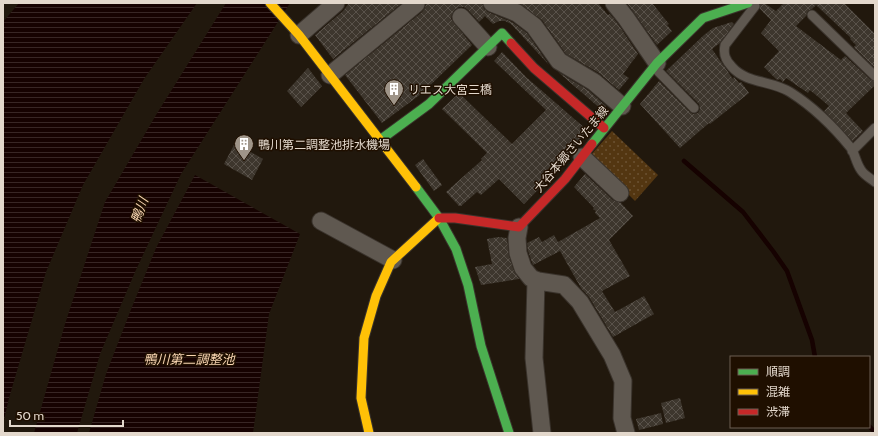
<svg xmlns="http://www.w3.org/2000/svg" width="878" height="436" font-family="Cabin,'Noto Sans JP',sans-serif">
	<defs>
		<pattern id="grass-dots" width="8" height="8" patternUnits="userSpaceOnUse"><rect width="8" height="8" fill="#533611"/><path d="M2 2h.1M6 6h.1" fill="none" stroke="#6c5232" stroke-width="1.8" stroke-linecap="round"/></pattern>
		<pattern id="water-rules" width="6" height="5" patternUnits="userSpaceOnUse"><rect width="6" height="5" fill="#160201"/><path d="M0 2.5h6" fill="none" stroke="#382625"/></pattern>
		<pattern id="building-cross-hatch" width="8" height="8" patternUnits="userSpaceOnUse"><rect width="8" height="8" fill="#3d362d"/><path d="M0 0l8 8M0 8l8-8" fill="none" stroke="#59524a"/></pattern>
	</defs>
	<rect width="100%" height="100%" fill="#21180d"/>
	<!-- grass -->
	<path fill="url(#grass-dots)" d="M612,131L658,175L635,201L590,156Z"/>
	<!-- water -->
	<path fill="url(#water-rules)" d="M19,3H197L144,79L83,185L46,272L9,398L3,424V22Z
		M226,3H290L181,174L135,272L100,354L77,433H34L65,324L105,202L156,115Z
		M195,175L300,234L269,314L253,433H89L106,374L130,312L156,248Z"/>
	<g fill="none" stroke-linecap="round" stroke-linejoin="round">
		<!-- stream -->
		<path stroke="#160201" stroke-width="4.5" d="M684,161L743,212L773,251L787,271L812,340L815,357
			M869,426L875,432"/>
	</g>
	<!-- building -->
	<path fill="url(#building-cross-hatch)" d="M349,3H402L333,59L315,35L343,11Z
		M426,3H482L484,9L488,12L512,22L527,33L549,65L511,24L505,21H499L493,24L485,16L479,22L468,10L464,7H459L454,10L452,14L451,19L472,45L421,94L382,123L345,75L422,12L425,8Z
		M519,3H598L608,15L610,14L618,24L638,54L623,74L629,78L619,90L599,73L566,54L542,20Z
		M627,3H652L669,24L667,25L672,31L657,45Z
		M760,3H764L776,11L784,3H844L875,34V68L854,47L856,45L850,39L851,38L816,5L812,9L808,11L806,16L796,26L841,60L845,56L871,80L875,82V85L846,113L863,131L853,141L824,111L829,106L810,90L808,93L786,78L783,82L780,79L778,80L776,79L764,67L779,51L761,33L771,20L760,9Z
		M732,22L734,24L720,43L712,49L733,79L734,77L739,83L741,82L749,93L710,124L709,123L680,148L640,104L659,81L690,112L693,114L698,113L700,109L699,104L666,71L704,35L713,28Z
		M502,52L526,77L587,130L556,171L524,204L499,179L481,195L477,192L461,206H459L446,192L482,160L481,159L487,153L442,109L459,93L512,144L546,110L494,61Z
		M308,68L322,86L301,107L287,91Z
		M558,72L588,90L606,106L602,110Z
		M235,143L263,159L252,180L224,164Z
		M423,159L442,185L434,191L415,165Z
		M585,174L613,200L621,203L633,216L609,240L630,276L602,291L615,312L644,296L654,314L613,337L589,297L581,288L560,251L533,265L528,251L527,243L539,237L542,242L554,235L558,242L600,218L595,213L596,211L593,209L594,208L574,187Z
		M498,237L507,238L509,256L514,271L519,279L481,285L475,267L492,264L487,239Z
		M680,398L685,418L666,423L661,403Z
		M661,413L663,424L639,430L636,419Z"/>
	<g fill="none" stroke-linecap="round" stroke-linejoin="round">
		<!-- lane casing -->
		<g stroke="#3a332c" stroke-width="11">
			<path id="lane" d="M755,6L725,45C723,54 725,60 732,67C747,84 771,80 790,92C812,106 834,127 851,148C855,154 856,163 861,170C864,175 870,178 875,182
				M812,15L875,76
				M654,67L694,108
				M852,151L875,128"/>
		</g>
		<!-- street casing -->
		<g stroke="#3a332c" stroke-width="19">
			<path id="street" d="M492,3L517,13L534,26L559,61L594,82L622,106
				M614,3L626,18L657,63
				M461,17L488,47
				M299,35L336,3
				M330,75L416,4L415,3
				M582,157L620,193
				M321,221L393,260
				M519,227L517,238L518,253L523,268L531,278L538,281L564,285L580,302L612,355L623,381L622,418L626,433
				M536,280L534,358L542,433"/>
		</g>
		<!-- fast casing -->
		<g stroke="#3a332c" stroke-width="11">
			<path id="fast" d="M380,140L429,104L502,33L511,43
				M592,144L657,63L703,18L748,3
				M416,187L439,218L456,249L468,285L481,346L509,433"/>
		</g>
		<!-- slow casing -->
		<g stroke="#3a332c" stroke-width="11">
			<path id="slow" d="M270,3L299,35L416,187
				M369,433L361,398L364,338L376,296L391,262L439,218"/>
		</g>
		<!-- jam casing -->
		<g stroke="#3a332c" stroke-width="11">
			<path id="jam" d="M511,43L534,68L604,128
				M439,218H455L519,227L565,179L592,144"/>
		</g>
		<!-- lane -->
		<use href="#lane" stroke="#5f5850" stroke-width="9"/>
		<!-- street -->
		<use href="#street" stroke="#5f5850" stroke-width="17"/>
		<!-- fast -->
		<use href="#fast" stroke="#4caf50" stroke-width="9"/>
		<!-- slow -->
		<use href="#slow" stroke="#ffc107" stroke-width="9"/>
		<!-- jam -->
		<use href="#jam" stroke="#c62828" stroke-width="9"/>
	</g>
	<!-- icons -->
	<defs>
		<g id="building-pin" transform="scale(1)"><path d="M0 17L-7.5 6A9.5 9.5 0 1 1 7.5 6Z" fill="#9f9589" stroke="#1f0f00"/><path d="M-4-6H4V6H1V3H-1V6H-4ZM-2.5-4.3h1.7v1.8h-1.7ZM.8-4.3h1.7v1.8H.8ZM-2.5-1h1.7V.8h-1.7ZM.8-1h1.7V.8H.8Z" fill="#fff"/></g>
	</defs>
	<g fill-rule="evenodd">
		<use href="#building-pin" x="394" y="89"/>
		<use href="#building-pin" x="244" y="144"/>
	</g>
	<g text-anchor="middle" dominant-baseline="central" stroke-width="3" stroke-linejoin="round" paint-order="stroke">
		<!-- poi labels -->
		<g font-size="12" fill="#e3d8cc" stroke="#1f0f00" text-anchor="start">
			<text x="408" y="89">リエス大宮三橋</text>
			<text x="258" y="144">鴨川第二調整池排水機場</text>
		</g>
		<!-- street labels -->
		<g font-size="12" fill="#e3d8cc" stroke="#1f0f00">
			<text transform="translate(571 149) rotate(-50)">大谷本郷さいたま線</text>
		</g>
		<!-- water labels -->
		<g font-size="13" font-style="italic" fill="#f8d5b1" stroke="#1f0f00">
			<text transform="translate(139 210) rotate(-70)">鴨川</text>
			<text x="189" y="359">鴨川第二調整池</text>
		</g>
	</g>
	<!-- border -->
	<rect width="878" height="436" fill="none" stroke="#e3d8cc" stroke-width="8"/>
	<!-- legend -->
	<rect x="730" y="356" width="140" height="72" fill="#1f0f00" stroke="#6d5f52"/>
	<rect x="738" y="369" width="20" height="6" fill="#4caf50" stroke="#6d5f52"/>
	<text x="766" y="376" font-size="12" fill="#e3d8cc">順調</text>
	<rect x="738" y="389" width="20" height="6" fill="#ffc107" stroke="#6d5f52"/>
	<text x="766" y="396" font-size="12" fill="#e3d8cc">混雑</text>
	<rect x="738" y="409" width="20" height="6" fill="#c62828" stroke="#6d5f52"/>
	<text x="766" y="416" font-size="12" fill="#e3d8cc">渋滞</text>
	<!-- scale -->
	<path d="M10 420v6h113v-6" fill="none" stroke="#e3d8cc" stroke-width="2"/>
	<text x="16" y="420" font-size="12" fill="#e3d8cc" stroke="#1f0f00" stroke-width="3" paint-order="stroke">50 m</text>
</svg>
